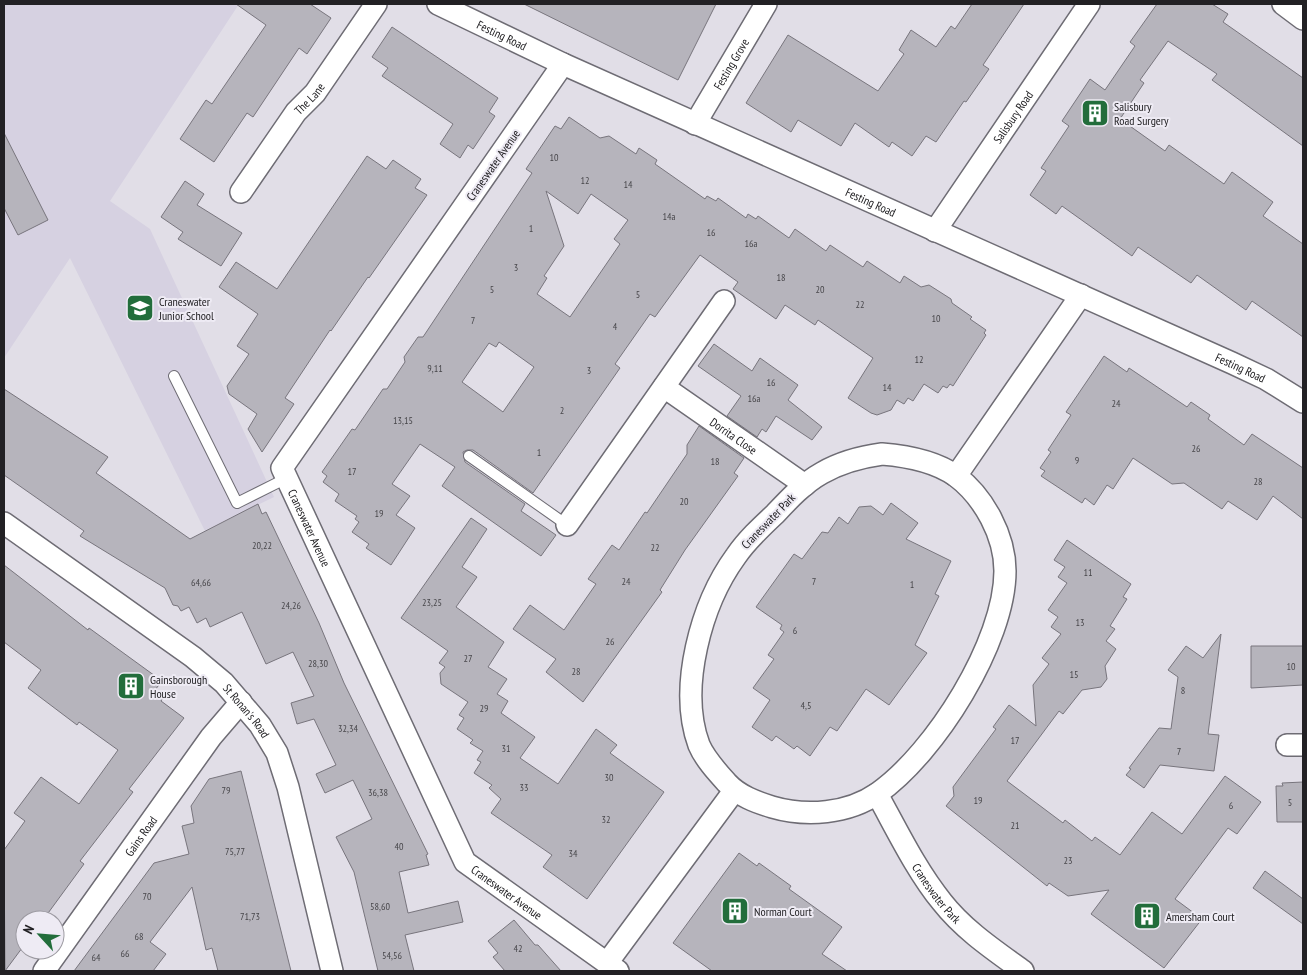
<svg xmlns="http://www.w3.org/2000/svg" width="1307" height="975" font-family="'PT Sans Narrow',sans-serif">
	<rect width="100%" height="100%" fill="#e1dee7"/>
	<!-- built -->
	<path fill="#d6d1e1" d="M4,4H239L110,201L150,229L274,497L205,531L70,258L4,358Z"/>
	<!-- building -->
	<path fill="#b6b4bc" stroke="#78757d" fill-rule="evenodd" d="M236,4H310L331,18L307,54L299,48L253,117L247,113L214,162L180,139L206,100L212,104L266,25Z
		M524,4H716L678,80Z
		M972,4H1024L983,65L989,69L966,102L964,101L936,142L926,136L912,156L892,142L889,147L855,123L841,146L798,120L791,132L746,103L788,35L878,91L904,54L899,50L911,30L936,47L951,26L955,29Z
		M1157,4H1212L1228,14L1223,22L1303,78V146L1212,80L1217,74L1168,41L1140,80L1144,83L1120,119L1165,151L1169,145L1224,184L1232,172L1273,202L1263,216L1303,244V337L1252,301L1246,310L1197,275L1191,283L1138,247L1132,256L1062,206L1056,214L1030,195L1046,171L1041,168L1069,126L1062,121L1090,79L1105,90L1135,46L1130,42Z
		M392,27L498,98L489,112L495,116L473,149L468,145L460,158L440,144L453,124L382,76L388,68L372,57Z
		M569,117L600,138L609,136L636,154L639,148L657,160L655,164L705,199L707,196L716,201L718,198L746,218L748,214L756,219L758,216L789,238L795,229L826,251L830,245L863,267L867,261L900,283L904,276L921,287L929,285L951,299L952,303L972,317L970,319L986,330L984,333L986,335L953,386L950,384L947,388L943,386L938,393L924,384L913,401L908,398L904,404L897,400L891,410L877,415L871,413L848,398L873,358L818,320L815,325L785,305L776,319L733,289L738,282L700,255L655,317L650,314L615,364L620,368L533,493L473,450H467L463,452L465,462L525,504L521,511L556,535L541,556L442,486L455,467L420,444L392,484L410,496L396,515L415,528L391,565L366,548L369,544L352,532L359,522L355,519L357,516L335,501L339,494L323,482L327,476L322,472L352,429L355,430L383,389H387L405,362L404,357L418,337H423L532,173L526,169L555,126L561,129ZM546,191L578,214L591,194L628,220L614,239L620,244L570,317L537,294L547,278L544,276L564,246ZM499,342L534,367L503,412L462,382L489,343L496,347Z
		M4,133L48,220L18,235L4,208Z
		M367,156L386,169L393,160L421,179L415,188L427,195L369,278L368,277L331,331L330,330L285,398L294,404L262,452L248,429L257,414L229,394L227,386L249,354L237,346L258,314L219,287L236,262L277,289Z
		M185,181L204,194L197,205L242,233L221,266L178,239L183,232L161,217Z
		M714,344L752,371L760,358L798,385L788,400L822,427L812,440L776,416L766,432L762,429L757,437L727,416L741,396L698,366Z
		M1104,356L1127,372L1129,368L1187,407L1191,402L1210,415L1208,419L1244,445L1252,434L1303,468V519L1273,496L1257,520L1228,501L1222,509L1184,483L1172,484L1133,458L1113,489L1107,485L1094,505L1085,498L1082,503L1041,476L1045,471L1040,468L1051,452L1048,450L1071,415L1066,412Z
		M4,389L108,457L96,473L190,539L258,504L262,514L266,512L319,623L344,683L428,854L426,855L429,865L399,872L408,913L458,901L463,922L405,935L414,971H378L354,872L336,837L372,819L353,780L325,793L316,774L336,765L314,719L297,724L291,703L314,696L293,652L266,664L242,612L210,627L206,618L197,623L189,607L181,611L178,606L173,605L165,588L80,536L84,531L4,475Z
		M699,426L744,458L734,473L738,476L685,550L660,590L662,592L583,702L546,672L556,659L513,629L530,605L564,630L596,584L588,579L612,545L619,550L645,512L647,513L687,454V445Z
		M891,503L918,523L906,539L951,561L935,594L939,596L915,645L927,653L889,705L866,689L837,731L830,727L810,756L797,746L794,749L776,736L772,741L752,727L770,700L753,688L774,659L768,655L784,632L780,629L782,625L756,607L794,554L802,559L822,532L828,533L839,517L848,524L859,507L871,506L883,515Z
		M471,518L487,529L462,567L477,577L456,607L504,642L488,667L507,679L497,694L508,701L501,713L535,737L520,758L558,784L596,729L617,745L610,753L664,792L587,899L543,867L552,855L491,813L501,799L489,788L492,785L474,773L481,762L477,760L483,751L470,743L473,740L457,729L464,718L459,715L468,702L441,684L440,673L445,667L439,663L448,651L401,618Z
		M1067,540L1131,584L1123,597L1127,599L1110,626L1115,629L1106,641L1116,649L1105,666L1107,679L1101,687L1082,690L1063,714L1059,711L1007,781L1063,823L1065,820L1092,841L1095,837L1120,855L1152,812L1182,834L1225,776L1261,802L1237,834L1228,828L1175,899L1202,919L1164,968L1091,914L1109,890L1068,896L1049,883L1047,886L946,806L954,796L953,787L996,729L993,727L1009,705L1036,726L1033,685L1049,664L1042,658L1061,634L1051,627L1058,617L1048,610L1067,583L1058,577L1065,567L1054,560Z
		M4,565L88,630L89,628L162,681L155,690L164,697L161,701L184,718L129,789L133,792L80,861L84,864L43,920H25V944L5,971L4,850L25,821L14,813L41,777L79,804L118,750L79,722L77,725L28,688L41,670L4,642Z
		M1221,634L1208,734L1219,735L1214,771L1160,765L1144,788L1126,775L1131,769L1129,768L1159,728L1171,729L1178,677L1168,670L1186,646L1203,658Z
		M1251,646H1303V685L1251,688Z
		M241,771L291,971H218L212,948L206,950L192,887L150,942L166,954L153,971H74L154,863L189,854L182,826L194,823L191,806L209,779Z
		M1303,782V822H1277L1276,786H1283L1282,783Z
		M739,853L757,866L759,863L791,886L789,889L842,927L822,954L847,971H712L673,943Z
		M1265,871L1303,899V924L1253,888Z
		M514,920L535,945H538L561,971H505L493,957L498,953L488,941Z"/>
	<g fill="none" stroke-linecap="round" stroke-linejoin="round">
		<!-- service casing -->
		<g stroke="#6e6c74" stroke-width="12">
			<path id="service" d="M174,376L237,503L287,478
				M469,456L567,525"/>
		</g>
		<!-- minor casing -->
		<g stroke="#6e6c74" stroke-width="24">
			<g id="minor">
				<path id="s1" d="M438,4L563,64L1232,363L1266,379L1303,402"/>
				<path d="M1283,4L1303,19"/>
				<path id="s2" d="M563,64L282,468L465,862L618,971"/>
				<path id="s3" d="M695,124L766,4"/>
				<path id="s4" d="M241,192L296,112L315,93L376,4"/>
				<path id="s5" d="M935,231L1089,4"/>
				<path id="s6" d="M664,387L805,485"/>
				<path d="M882,454C907,456 935,461 956,476C984,497 1005,536 1005,571C1005,642 935,753 878,793C848,814 806,817 772,807C756,802 739,796 727,783C717,772 705,759 699,745C678,688 701,604 736,556C747,540 761,527 775,514C789,499 804,483 822,473C841,462 860,457 882,454Z"/>
				<path d="M956,476L1081,295"/>
				<path id="s7" d="M4,523L193,657L224,683L260,725L277,753L288,787L332,971"/>
				<path d="M567,525L724,301"/>
				<path d="M1287,745H1303"/>
				<path id="s8" d="M877,794C897,830 916,870 942,902C964,930 994,950 1023,971"/>
				<path d="M607,963L734,791"/>
				<path id="s9" d="M44,971L211,737L241,702"/>
			</g>
		</g>
		<!-- service -->
		<use href="#service" stroke="#fff" stroke-width="10"/>
		<!-- minor -->
		<use href="#minor" stroke="#fff" stroke-width="21"/>
	</g>
	<!-- icons -->
	<defs>
		<g id="building-square" transform="scale(1.4375)"><rect x="-9" y="-9" width="18" height="18" rx="4" fill="#226d3b" stroke="#eeebf4"/><path d="M-4-6H4V6H1V3H-1V6H-4ZM-2.5-4.3h1.7v1.8h-1.7ZM.8-4.3h1.7v1.8H.8ZM-2.5-1h1.7V.8h-1.7ZM.8-1h1.7V.8H.8Z" fill="#fff"/></g>
		<g id="school-square" transform="scale(1.4375)"><rect x="-9" y="-9" width="18" height="18" rx="4" fill="#226d3b" stroke="#eeebf4"/><path d="M0-5L7-2L0 1L-7-2ZM-4 1L0 2.5L4 1V4Q0 6-4 4Z" fill="#fff"/></g>
	</defs>
	<g fill-rule="evenodd">
		<use href="#building-square" x="1095" y="113"/>
		<use href="#school-square" x="140" y="308"/>
		<use href="#building-square" x="131" y="686"/>
		<use href="#building-square" x="735" y="911"/>
		<use href="#building-square" x="1147" y="916"/>
	</g>
	<g text-anchor="middle" dominant-baseline="central" stroke-width="4" stroke-linejoin="round" paint-order="stroke">
		<!-- number labels -->
		<g font-size="10" fill="#47464a">
			<text x="554" y="157">10</text>
			<text x="585" y="180">12</text>
			<text x="628" y="184">14</text>
			<text x="669" y="216">14a</text>
			<text x="531" y="228">1</text>
			<text x="711" y="232">16</text>
			<text x="751" y="243">16a</text>
			<text x="516" y="267">3</text>
			<text x="781" y="277">18</text>
			<text x="492" y="289">5</text>
			<text x="820" y="289">20</text>
			<text x="638" y="294">5</text>
			<text x="860" y="304">22</text>
			<text x="936" y="318">10</text>
			<text x="473" y="320">7</text>
			<text x="615" y="326">4</text>
			<text x="919" y="359">12</text>
			<text x="435" y="368">9,11</text>
			<text x="589" y="370">3</text>
			<text x="771" y="382">16</text>
			<text x="887" y="387">14</text>
			<text x="754" y="398">16a</text>
			<text x="1116" y="403">24</text>
			<text x="562" y="410">2</text>
			<text x="403" y="420">13,15</text>
			<text x="1196" y="448">26</text>
			<text x="539" y="452">1</text>
			<text x="1077" y="460">9</text>
			<text x="715" y="461">18</text>
			<text x="352" y="471">17</text>
			<text x="1258" y="481">28</text>
			<text x="684" y="501">20</text>
			<text x="379" y="513">19</text>
			<text x="262" y="545">20,22</text>
			<text x="655" y="547">22</text>
			<text x="1088" y="572">11</text>
			<text x="626" y="581">24</text>
			<text x="814" y="581">7</text>
			<text x="201" y="582">64,66</text>
			<text x="912" y="584">1</text>
			<text x="432" y="602">23,25</text>
			<text x="291" y="605">24,26</text>
			<text x="1080" y="622">13</text>
			<text x="795" y="630">6</text>
			<text x="610" y="641">26</text>
			<text x="468" y="658">27</text>
			<text x="318" y="663">28,30</text>
			<text x="1291" y="666">10</text>
			<text x="576" y="671">28</text>
			<text x="1074" y="674">15</text>
			<text x="1183" y="690">8</text>
			<text x="806" y="705">4,5</text>
			<text x="484" y="708">29</text>
			<text x="348" y="728">32,34</text>
			<text x="1015" y="740">17</text>
			<text x="506" y="748">31</text>
			<text x="1179" y="751">7</text>
			<text x="609" y="777">30</text>
			<text x="524" y="787">33</text>
			<text x="226" y="790">79</text>
			<text x="378" y="792">36,38</text>
			<text x="978" y="800">19</text>
			<text x="1290" y="802">5</text>
			<text x="1231" y="805">6</text>
			<text x="606" y="819">32</text>
			<text x="1015" y="825">21</text>
			<text x="399" y="846">40</text>
			<text x="235" y="851">75,77</text>
			<text x="573" y="853">34</text>
			<text x="1068" y="860">23</text>
			<text x="147" y="896">70</text>
			<text x="380" y="906">58,60</text>
			<text x="250" y="916">71,73</text>
			<text x="139" y="936">68</text>
			<text x="518" y="948">42</text>
			<text x="125" y="953">66</text>
			<text x="392" y="955">54,56</text>
			<text x="96" y="957">64</text>
		</g>
		<!-- street labels -->
		<g font-size="12" fill="#222124" stroke="#eeebf4">
			<text stroke="none"><textPath href="#s1" startOffset="71">Festing Road</textPath></text>
			<text stroke="none"><textPath href="#s3" startOffset="70">Festing Grove</textPath></text>
			<text stroke="none"><textPath href="#s4" startOffset="116">The Lane</textPath></text>
			<text stroke="none"><textPath href="#s5" startOffset="138">Salisbury Road</textPath></text>
			<text transform="translate(493 165) rotate(-55)">Craneswater Avenue</text>
			<text stroke="none"><textPath href="#s1" startOffset="476">Festing Road</textPath></text>
			<text stroke="none"><textPath href="#s1" startOffset="881">Festing Road</textPath></text>
			<text stroke="none"><textPath href="#s6" startOffset="85">Dorrita Close</textPath></text>
			<text transform="translate(768 521) rotate(-46)">Craneswater Park</text>
			<text stroke="none"><textPath href="#s2" startOffset="558">Craneswater Avenue</textPath></text>
			<text stroke="none"><textPath href="#s7" startOffset="308">St Ronan's Road</textPath></text>
			<text stroke="none"><textPath href="#s9" startOffset="166">Gains Road</textPath></text>
			<text stroke="none"><textPath href="#s2" startOffset="978">Craneswater Avenue</textPath></text>
			<text stroke="none"><textPath href="#s8" startOffset="116">Craneswater Park</textPath></text>
		</g>
		<!-- poi labels -->
		<g font-size="12" fill="#222124" stroke="#eeebf4" text-anchor="start">
			<text x="1114" y="106">Salisbury<tspan x="1114" dy="14">Road Surgery</tspan></text>
			<text x="159" y="301">Craneswater<tspan x="159" dy="14">Junior School</tspan></text>
			<text x="150" y="679">Gainsborough<tspan x="150" dy="14">House</tspan></text>
			<text x="754" y="911">Norman Court</text>
			<text x="1166" y="916">Amersham Court</text>
		</g>
	</g>
	<!-- border -->
	<rect width="1307" height="975" fill="none" stroke="#222124" stroke-width="10"/>
	<!-- north arrow -->
	<g transform="translate(40 935) rotate(296)"><circle r="24" fill="#eeebf4" stroke="#9c9aa1"/>
	<path d="M0-4L9 19L0 12L-9 19Z" fill="#226d3b"/>
	<text y="-8" font-size="14" font-weight="bold" text-anchor="middle" fill="#222124">N</text>
	</g>
</svg>
